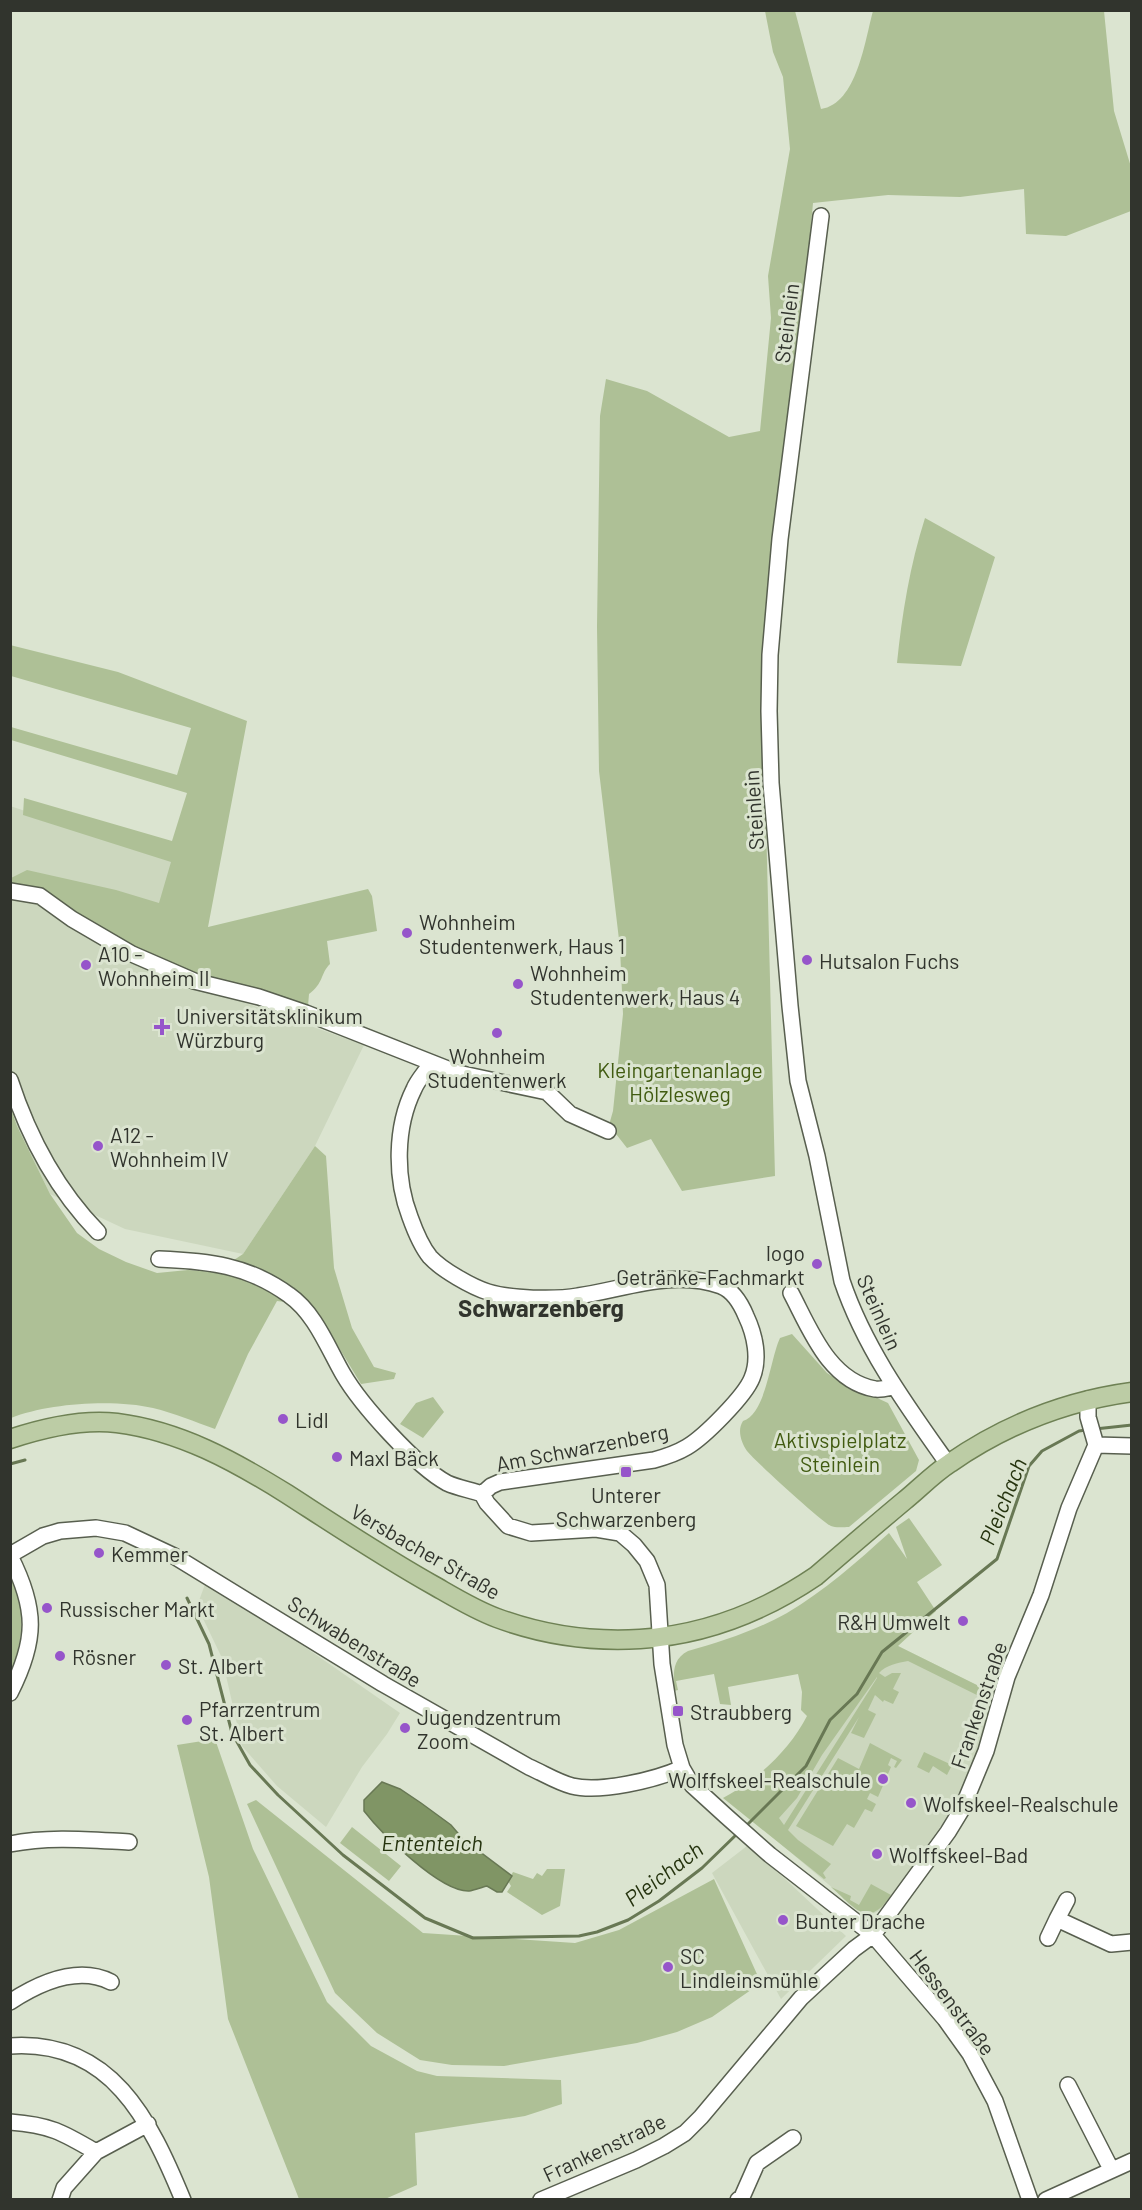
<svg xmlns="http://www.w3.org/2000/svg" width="1142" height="2210" font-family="Barlow,sans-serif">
	<rect width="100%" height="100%" fill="#dbe4d0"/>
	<!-- built -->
	<path fill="#ccd7be" d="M10,806L178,861L167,975L364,1045L315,1146L243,1254L125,1229L50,1194L17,1126L11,1106Z
		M207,1579L400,1713L387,1734L362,1767L326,1827L277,1786L242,1746L222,1658L197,1606Z
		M898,1646L995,1694L989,1724L968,1776L943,1823L882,1909L873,1914L861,1912L763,1829Z
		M747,1846L784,1878L846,1936L781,1999L712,1873Z"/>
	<!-- green -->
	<path fill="#aec096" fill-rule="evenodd" d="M765,11H795L821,109C857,104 865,40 873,11H1104L1114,111L1131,167V211L1066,236L1026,234L1024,189L960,197L888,195L813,203L764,743L775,1176L682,1191L651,1139L627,1148L609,1125L613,1111L623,1014L620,948L599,771L597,627L600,416L606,379L647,391L729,437L760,431L771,318L768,276L790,149L783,77L773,52Z
		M925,518L995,557L961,666L897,663C902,614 910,565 925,518Z
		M10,645L118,672L247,721L208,927L368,889L372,896L377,931L327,941L330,964C320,974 324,983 309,994L308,1006L198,977L141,955L11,885V878L27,870L116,890L159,903L171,862L23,815L24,798L172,841L187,793L11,740V727L177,775L191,728L11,676Z
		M10,1106L17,1126L50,1194L77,1233L99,1249L126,1262L157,1273L188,1270L216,1272L243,1254L315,1146L326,1156L334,1268L352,1328L374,1367L396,1373L394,1379L361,1384L330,1333L309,1305L277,1301L248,1354L215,1429C195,1422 174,1413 153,1408C114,1399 48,1403 11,1418Z
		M792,1334L827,1373L838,1380L888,1403L919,1460L916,1471L849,1527C844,1527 835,1528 831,1526C822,1522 754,1460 747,1451C741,1442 737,1430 743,1421C766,1414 770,1359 780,1338Z
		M433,1397L444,1412L423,1438L400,1424L416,1403Z
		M909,1518L942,1565L917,1582L936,1611L898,1646L995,1694L987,1700L908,1661C898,1663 886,1665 879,1673L885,1677L892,1673H901L893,1689L899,1692L893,1704L884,1700L883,1702L875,1695L868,1710L876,1714L864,1738L851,1733L859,1717L788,1830L798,1840L831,1864L823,1873L826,1878L824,1879L723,1798C757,1780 789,1751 807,1716L801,1710L802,1692L798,1674L728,1687L731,1705L720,1704L714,1674L676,1681L678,1690L674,1691C674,1674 671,1660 688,1651C721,1642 757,1630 787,1613C824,1591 857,1562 889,1533L907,1559L896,1527ZM877,1677V1678L784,1825L779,1818L797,1798L822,1755Z
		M11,1579C29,1606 21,1645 11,1673Z
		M215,1739L253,1849L327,2002L371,2046L417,2071L437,2076L561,2080L562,2104L525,2116L415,2133L417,2185L385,2199H299L228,2019L209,1877L177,1745Z
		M870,1743L902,1760L896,1768L894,1767L897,1761L891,1758L888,1765L891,1767L878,1797L870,1793L867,1799L876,1804L872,1812L865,1809L854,1828L847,1824L833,1846L796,1826L838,1758L859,1769Z
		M924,1752L952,1765L947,1775L933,1766L929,1773L917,1767Z
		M256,1800L423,1933L575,1943L619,1930L714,1879L761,1983L712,2017L677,2032L637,2043L504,2066L452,2065L420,2060L377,2033L335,1993L247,1804Z
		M352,1827L401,1866L389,1881L340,1843Z
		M547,1869H565L560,1906L542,1915L507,1892L511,1886L508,1881L513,1872L533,1879L537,1873L542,1876Z
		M871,1884L891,1895C868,1930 855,1908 831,1887L851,1896L850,1900L859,1905Z"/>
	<!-- water -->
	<path fill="#809565" stroke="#687854" stroke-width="1.5" d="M382,1782L400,1789L421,1803L451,1825L463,1839L512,1876L502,1892H497L487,1886C482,1887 475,1890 469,1891C440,1892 381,1833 364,1811V1800Z"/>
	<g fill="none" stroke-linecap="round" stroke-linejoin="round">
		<!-- stream -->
		<path stroke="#687854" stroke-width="3" d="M1095,1429L1132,1425
			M10,1464L25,1460
			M187,1598L209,1644L232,1733L250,1765L278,1795L343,1855L425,1918L473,1938L579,1936L597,1932L628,1920L659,1901L702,1868L738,1833
			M745,1827L806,1766L830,1720L857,1694L882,1652L997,1559L1029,1466L1042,1451L1079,1431L1086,1430"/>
		<!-- minor casing -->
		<g stroke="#585f4f" stroke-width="18">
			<path id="minor" d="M821,216L780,539L770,655L769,711L771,783L790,1006L798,1081L817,1156L842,1281C865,1349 907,1406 948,1464
				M10,891L40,896L72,919L132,954L194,981L259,997L306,1013L458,1073L547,1092L570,1114L608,1131
				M431,1063C426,1072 418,1079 414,1089C395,1127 395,1178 410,1217C415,1231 421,1246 430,1257C442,1270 472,1287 488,1292C511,1299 555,1300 578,1296C626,1289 672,1269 721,1286C734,1291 741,1304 746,1316C755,1335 760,1359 752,1378C745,1396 704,1437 687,1447C677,1453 665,1457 654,1460L500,1482L491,1486L482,1494
				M10,1080C28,1135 57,1190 98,1232
				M159,1259C208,1261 248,1265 289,1295C315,1313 328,1348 343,1374C361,1405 416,1466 447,1483C458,1488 471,1490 482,1494L487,1503L508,1526L531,1533L596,1529L620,1533L634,1545L647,1561L657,1585L662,1664L675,1745L682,1768L692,1785L726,1816L770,1855L873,1935L945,2019L970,2054L995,2101L1030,2200
				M791,1293C810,1329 829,1381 875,1389C880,1390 888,1388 893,1387
				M1096,1445L1132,1446
				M10,1555L43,1536L60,1531L96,1528L125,1533L174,1556L383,1684L529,1767C543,1773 557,1782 572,1786C600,1793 655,1780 682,1768
				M10,1556C37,1609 37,1640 10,1693
				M10,1844C50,1836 90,1840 129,1842
				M1067,1900L1057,1919L1111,1944L1132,1942
				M1048,1938L1057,1919
				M10,2002C39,1983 77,1965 111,1982
				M10,2046C111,2039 150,2120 183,2200
				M1068,2085L1111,2169
				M10,2122C50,2125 62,2132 96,2152L148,2124
				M60,2200L64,2188L96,2152
				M541,2200L636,2160L664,2146L685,2133L701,2117L801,1998L854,1949L873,1935L948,1832L962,1809L986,1751L1007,1677L1041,1595L1069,1508L1096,1445L1088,1417V1399
				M738,2200L742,2197L757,2163L793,2138
				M1046,2200L1132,2161"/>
		</g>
		<!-- major casing -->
		<g stroke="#6e8154" stroke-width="21">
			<path id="major" d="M10,1439C43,1428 83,1419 117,1423C180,1431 234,1461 287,1494C335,1525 383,1557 433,1585C454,1597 475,1610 497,1618C543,1635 591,1642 640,1639C704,1635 763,1612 816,1576C845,1551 874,1526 904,1501C919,1489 933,1474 950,1463C1005,1425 1065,1401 1132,1392"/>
		</g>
		<!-- minor -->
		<use href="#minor" stroke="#fff" stroke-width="15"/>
		<!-- major -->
		<use href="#major" stroke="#bccca5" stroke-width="18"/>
	</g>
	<!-- markers -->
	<g fill="#9655ca" stroke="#dbe4d0" stroke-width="2">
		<circle cx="407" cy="933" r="6"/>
		<circle cx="807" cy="960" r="6"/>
		<circle cx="86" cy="965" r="6"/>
		<circle cx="518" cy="984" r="6"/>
		<path d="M159 1018h6v6h6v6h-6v6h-6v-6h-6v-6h6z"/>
		<circle cx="497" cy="1033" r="6"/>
		<circle cx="98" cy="1146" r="6"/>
		<circle cx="817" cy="1264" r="6"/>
		<circle cx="283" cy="1419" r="6"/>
		<circle cx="337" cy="1457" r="6"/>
		<rect x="620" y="1466" width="12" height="12" rx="3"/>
		<circle cx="99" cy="1553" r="6"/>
		<circle cx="47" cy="1608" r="6"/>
		<circle cx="963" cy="1621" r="6"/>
		<circle cx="60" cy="1656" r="6"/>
		<circle cx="166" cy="1665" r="6"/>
		<rect x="672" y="1705" width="12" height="12" rx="3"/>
		<circle cx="187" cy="1720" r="6"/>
		<circle cx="405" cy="1728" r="6"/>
		<circle cx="883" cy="1779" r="6"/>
		<circle cx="911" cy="1803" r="6"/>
		<circle cx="877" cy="1854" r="6"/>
		<circle cx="783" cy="1920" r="6"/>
		<circle cx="668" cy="1967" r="6"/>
	</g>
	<g text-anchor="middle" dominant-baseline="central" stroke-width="6" stroke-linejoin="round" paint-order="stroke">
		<!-- street labels -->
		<g font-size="21" fill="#31342d" stroke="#dbe4d0">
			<text transform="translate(786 323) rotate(-83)">Steinlein</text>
			<text transform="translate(753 810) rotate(-94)">Steinlein</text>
			<text transform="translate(880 1312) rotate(66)">Steinlein</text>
			<text transform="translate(582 1447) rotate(-11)">Am Schwarzenberg</text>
			<text transform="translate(426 1551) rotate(30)">Versbacher Straße</text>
			<text transform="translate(355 1641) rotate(32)">Schwabenstraße</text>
			<text transform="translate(978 1705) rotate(-71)">Frankenstraße</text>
			<text transform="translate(953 2002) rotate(53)">Hessenstraße</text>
			<text transform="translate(604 2147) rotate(-25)">Frankenstraße</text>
		</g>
		<!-- poi labels -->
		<g font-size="21" fill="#31342d" stroke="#dbe4d0" text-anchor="start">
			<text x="419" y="921">Wohnheim<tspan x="419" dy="24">Studentenwerk, Haus 1</tspan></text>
			<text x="98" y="953">A10 -<tspan x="98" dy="24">Wohnheim II</tspan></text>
			<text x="819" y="960">Hutsalon Fuchs</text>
			<text x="530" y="972">Wohnheim<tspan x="530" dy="24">Studentenwerk, Haus 4</tspan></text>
			<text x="176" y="1015">Universitätsklinikum<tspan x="176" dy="24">Würzburg</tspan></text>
			<text x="497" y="1055" text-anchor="middle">Wohnheim<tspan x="497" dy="24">Studentenwerk</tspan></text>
			<text x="110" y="1134">A12 -<tspan x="110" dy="24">Wohnheim IV</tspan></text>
			<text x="805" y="1252" text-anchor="end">logo<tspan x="805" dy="24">Getränke-Fachmarkt</tspan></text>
			<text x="295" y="1419">Lidl</text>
			<text x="349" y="1457">Maxl Bäck</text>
			<text x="626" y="1494" text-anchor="middle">Unterer<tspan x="626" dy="24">Schwarzenberg</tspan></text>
			<text x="111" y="1553">Kemmer</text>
			<text x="59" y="1608">Russischer Markt</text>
			<text x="951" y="1621" text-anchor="end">R&amp;H Umwelt</text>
			<text x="72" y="1656">Rösner</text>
			<text x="178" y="1665">St. Albert</text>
			<text x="199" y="1708">Pfarrzentrum<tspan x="199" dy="24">St. Albert</tspan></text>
			<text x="690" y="1711">Straubberg</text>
			<text x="417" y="1716">Jugendzentrum<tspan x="417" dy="24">Zoom</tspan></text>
			<text x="871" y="1779" text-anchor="end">Wolffskeel-Realschule</text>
			<text x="923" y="1803">Wolfskeel-Realschule</text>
			<text x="889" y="1854">Wolffskeel-Bad</text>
			<text x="795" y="1920">Bunter Drache</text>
			<text x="680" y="1955">SC<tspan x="680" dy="24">Lindleinsmühle</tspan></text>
		</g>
		<!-- park labels -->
		<g font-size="21" fill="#415b11" stroke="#dbe4d0">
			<text x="680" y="1069">Kleingartenanlage<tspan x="680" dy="24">Hölzlesweg</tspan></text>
			<text x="840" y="1439">Aktivspielplatz<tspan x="840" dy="24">Steinlein</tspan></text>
		</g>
		<!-- water labels -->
		<g font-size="22" font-style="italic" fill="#25330e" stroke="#dbe4d0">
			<text transform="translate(1002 1501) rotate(-68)">Pleichach</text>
			<text x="432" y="1842">Ententeich</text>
			<text transform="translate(663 1873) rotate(-37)">Pleichach</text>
		</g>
		<!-- quarter labels -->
		<g font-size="24" font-weight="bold" fill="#31342d" stroke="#dbe4d0">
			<text x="541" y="1307">Schwarzenberg</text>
		</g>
	</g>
	<!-- border -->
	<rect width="1142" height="2210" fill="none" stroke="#31342d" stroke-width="24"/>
</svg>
